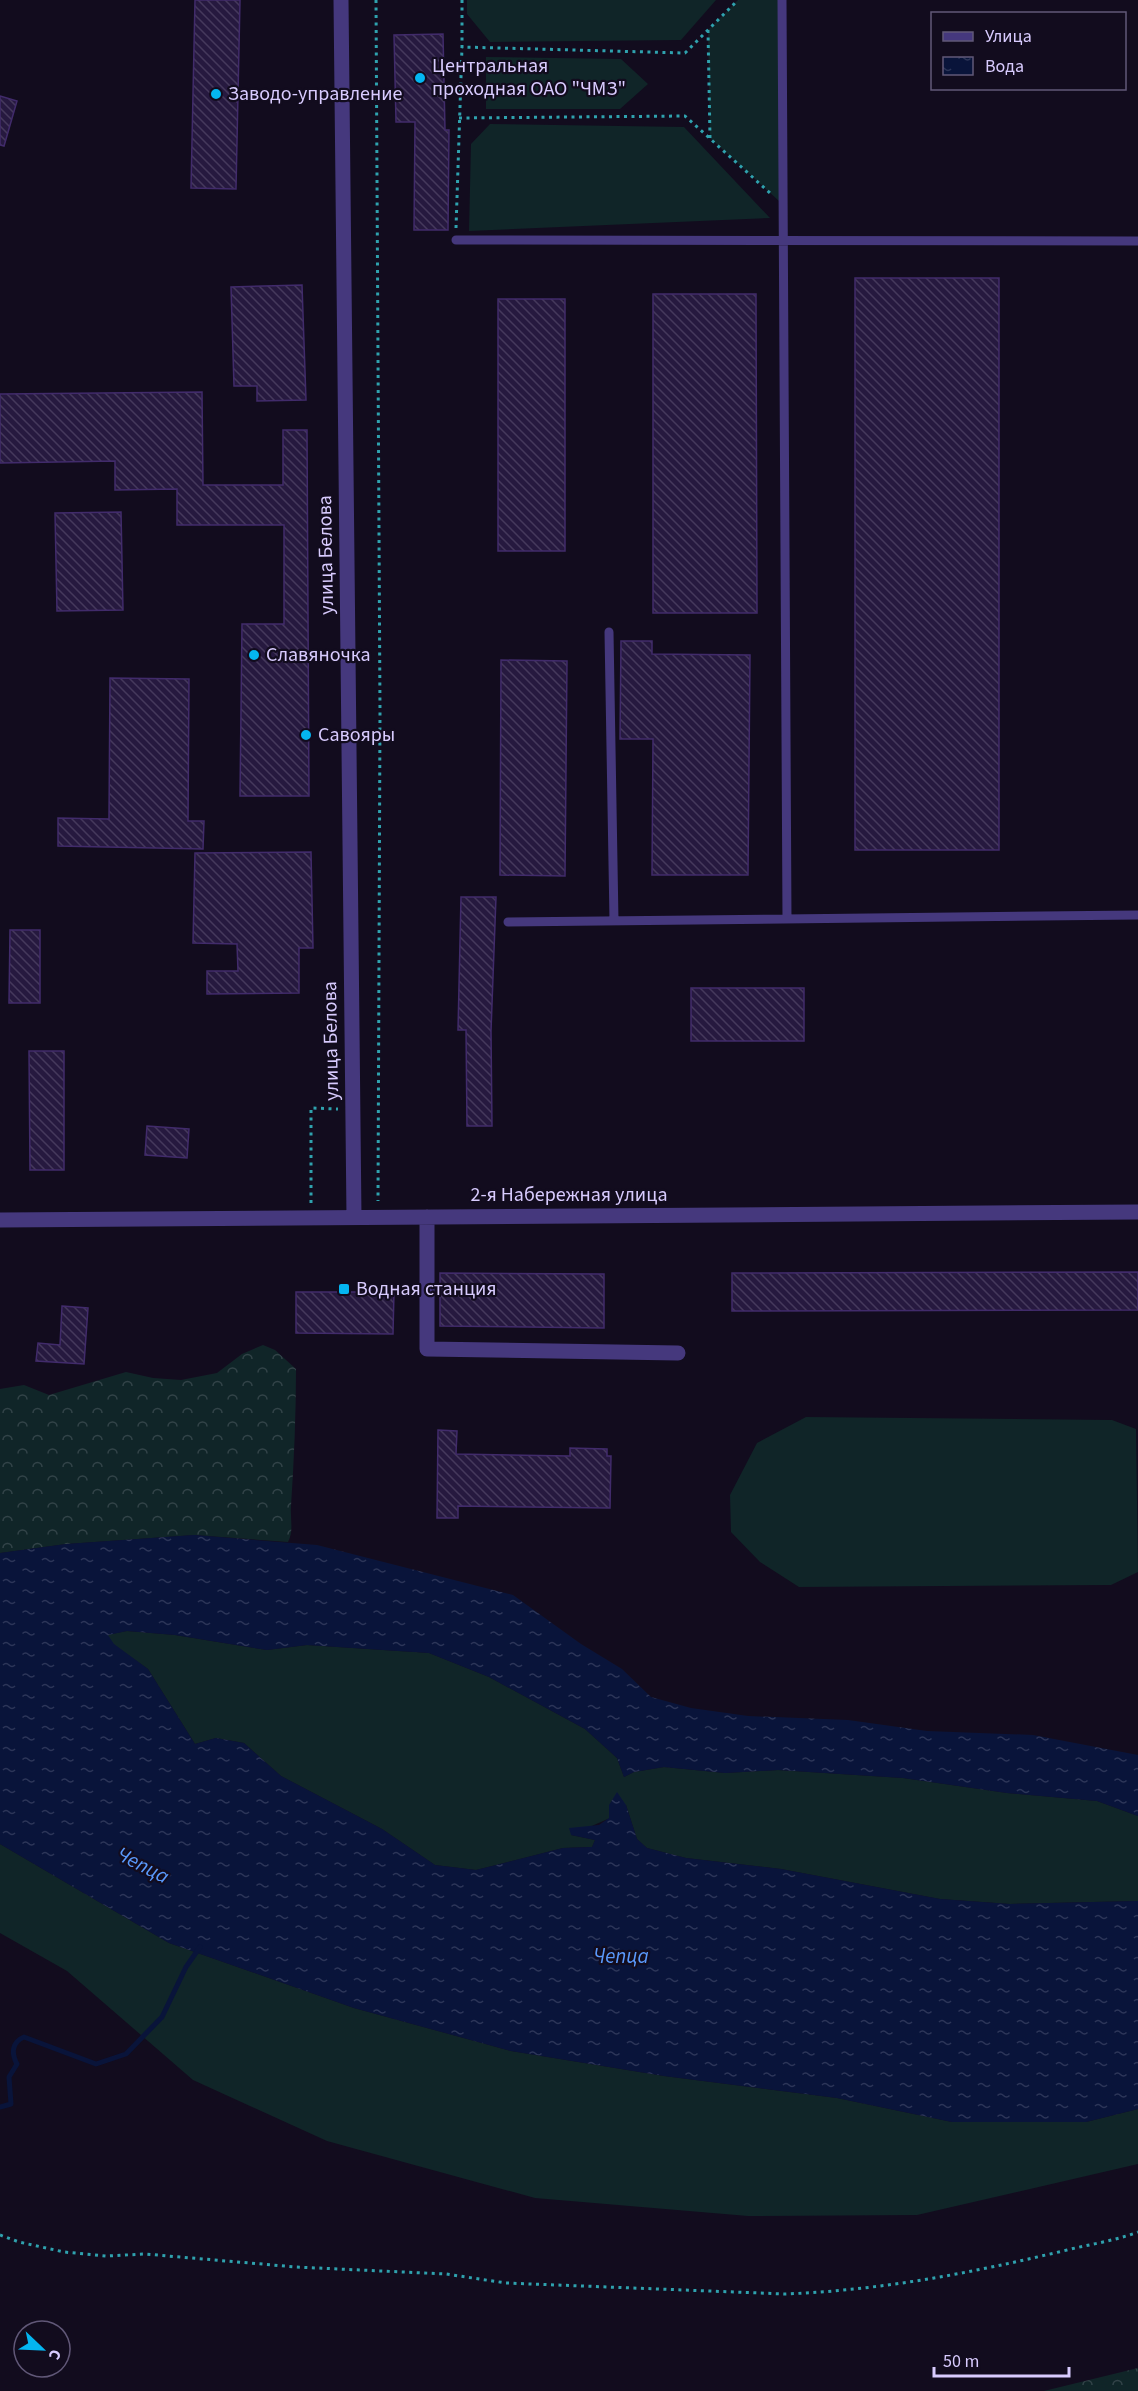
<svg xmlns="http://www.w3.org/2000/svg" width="1138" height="2391" font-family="'Source Sans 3',sans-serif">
	<defs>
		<pattern id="forest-crowns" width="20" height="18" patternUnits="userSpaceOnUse" patternTransform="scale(1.5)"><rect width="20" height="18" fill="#102528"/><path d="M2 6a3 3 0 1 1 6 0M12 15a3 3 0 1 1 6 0" fill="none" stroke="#324348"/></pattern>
		<pattern id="water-ripples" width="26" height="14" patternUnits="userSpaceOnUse" patternTransform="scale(1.5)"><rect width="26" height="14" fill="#09143a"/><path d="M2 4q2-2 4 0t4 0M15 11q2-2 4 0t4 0" fill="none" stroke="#2c3558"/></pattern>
		<pattern id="building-back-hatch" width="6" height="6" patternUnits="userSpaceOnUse" patternTransform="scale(1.5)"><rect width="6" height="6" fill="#26193f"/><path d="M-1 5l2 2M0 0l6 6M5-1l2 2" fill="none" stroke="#45395c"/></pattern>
	</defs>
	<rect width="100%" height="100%" fill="#120c1e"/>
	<!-- grass -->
	<path fill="#102528" d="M467,0H716L681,40L490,42L467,14Z
		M738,0H781L779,201L710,138L708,30Z
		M486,57L621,59L648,84L620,109H486Z
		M490,124L684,127L770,218L469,231L471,144Z
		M806,1417L1112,1420L1136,1429L1138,1572L1111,1585L799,1587L760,1562L731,1532L730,1495L757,1443Z
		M127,1631L175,1635L267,1650L307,1645L429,1653L489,1677L585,1729L617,1758L624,1777L634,1772L664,1767L725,1773L778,1770L903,1778L1007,1793L1097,1801L1138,1816V1901L1010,1904L940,1899L781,1869L686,1858L647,1848L637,1839L626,1805H609L610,1818L571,1835L595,1840L592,1847L563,1848L476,1870L435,1865L382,1829L281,1776L244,1743L216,1738L195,1744L148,1669L113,1644L107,1635Z
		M0,1844L169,1943L354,2008L511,2051L664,2076L837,2098L952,2122H1086L1138,2109V2164L917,2215L748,2216L535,2198L327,2141L193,2080L67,1971L0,1933Z"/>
	<!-- forest -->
	<path fill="url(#forest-crowns)" d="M263,1345L275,1350L296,1369C296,1415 294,1460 291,1506C290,1519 294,1531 288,1542L194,1535L66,1544L0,1553V1389L24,1385L49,1395L126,1372L153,1378L181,1380L217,1373L242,1354Z
		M1138,2368V2391H1044Z"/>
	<!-- water -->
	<path fill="url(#water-ripples)" d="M194,1535L317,1545L513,1595L581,1644L622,1669L651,1697L691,1708L748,1716L848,1720L927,1731L1033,1735L1138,1755V1816L1097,1801L1007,1793L903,1778L778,1770L725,1773L664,1767L634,1772L624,1777L617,1758L585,1729L489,1677L429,1653L307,1645L267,1650L175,1635L127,1631L108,1635L114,1644L148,1669L195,1744L216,1738L244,1743L281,1776L382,1829L435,1865L476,1870L563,1848L592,1847L595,1840L571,1835L569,1828L599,1825L609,1818V1805L617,1792L626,1805L637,1839L647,1848L686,1858L781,1869L940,1899L1010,1904L1138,1901V2109L1086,2122H952L837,2098L664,2076L511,2051L354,2008L169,1943L0,1844V1553L66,1544Z"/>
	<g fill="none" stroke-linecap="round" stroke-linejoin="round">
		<!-- stream -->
		<path stroke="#09143a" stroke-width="5" d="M0,2107L11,2104L9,2077L17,2064C11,2053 12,2042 24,2037L96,2064L126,2054L162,2017L186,1967L200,1947"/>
	</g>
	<!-- building -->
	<path fill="url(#building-back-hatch)" stroke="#412b6b" stroke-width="1.5" d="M195,0H240L236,189L191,188Z
		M443,34L445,130H449L448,230H414L415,122H396L394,35Z
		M0,96L17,101L4,146L0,145Z
		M855,278H999V850H855Z
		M302,285L306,400L257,401V386H234L231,287Z
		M653,294H756L757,613H653Z
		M498,299H565V551H498Z
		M202,392L203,485H283V430H307L309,796H240L242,624H284V525H177V489L115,490V461L0,463V394Z
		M121,512L123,610L57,611L55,513Z
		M621,641H652V654L750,655L748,875H652L653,739H620Z
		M501,660L567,661L565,876L500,875Z
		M110,678L189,679L188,821H204L203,849L58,846V818L109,819Z
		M311,852L313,948H299V993L207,994V971H238L237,944L193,943L195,853Z
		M461,897H496L491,1031L492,1126H467L466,1030H458Z
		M10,930H40V1003H9Z
		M691,988H804V1041H691Z
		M29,1051H64V1170H30Z
		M147,1126L189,1129L187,1158L145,1155Z
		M1138,1272V1310L732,1311V1273Z
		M440,1273L604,1274V1328L440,1326Z
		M296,1292H394L393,1334L296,1333Z
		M62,1306L88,1308L84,1364L36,1361L38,1343L60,1345Z
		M438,1430L457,1431L456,1454L570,1456V1448L607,1449V1456H611L610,1508L458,1506V1518H437Z"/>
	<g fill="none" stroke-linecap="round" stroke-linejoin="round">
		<!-- path -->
		<path stroke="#2fa2ae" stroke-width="3" stroke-dasharray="3 4.5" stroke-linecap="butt" d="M376,0L380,712L378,1201
			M462,0V47L685,53L738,0
			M708,30L710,138
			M459,118L685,116L770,193
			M456,228L462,47
			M311,1203V1108L338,1109
			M0,2235L19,2242L64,2252L106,2256L145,2254L296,2267L446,2274L506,2283L785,2294C884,2290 971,2273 1067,2250C1091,2244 1114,2241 1138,2232"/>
		<!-- service -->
		<path stroke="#45387d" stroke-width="9" d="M782,0L787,919
			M456,240L1138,241
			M609,632L614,921
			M508,922L1138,915"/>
		<!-- minor -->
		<path stroke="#45387d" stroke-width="15" d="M341,0L354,1217
			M427,1217V1349L678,1353
			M0,1220L1138,1212"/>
	</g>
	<!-- markers -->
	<g fill="#04b6f1" stroke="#120c1e" stroke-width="2">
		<circle cx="420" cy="78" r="6"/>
		<circle cx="216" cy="94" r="6"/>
		<circle cx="254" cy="655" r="6"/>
		<circle cx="306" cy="735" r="6"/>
		<rect x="338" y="1283" width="12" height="12" rx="3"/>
	</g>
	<g text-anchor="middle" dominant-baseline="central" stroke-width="4.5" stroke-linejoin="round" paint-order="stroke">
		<!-- poi labels -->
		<g font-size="20" fill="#d8cbfe" stroke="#120c1e" text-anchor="start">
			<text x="432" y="66">Центральная<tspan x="432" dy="23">проходная ОАО "ЧМЗ"</tspan></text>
			<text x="228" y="94">Заводо-управление</text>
			<text x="266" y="655">Славяночка</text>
			<text x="318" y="735">Савояры</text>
			<text x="356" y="1289">Водная станция</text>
		</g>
		<!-- street labels -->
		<g font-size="20" fill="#d8cbfe" stroke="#120c1e">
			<text transform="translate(326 555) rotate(-91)">улица Белова</text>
			<text transform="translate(331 1041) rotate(-91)">улица Белова</text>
			<text x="569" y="1195">2-я Набережная улица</text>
		</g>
		<!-- water labels -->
		<g font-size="21" font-style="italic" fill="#5a99fc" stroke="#120c1e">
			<text transform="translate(143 1865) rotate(27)">Чепца</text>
			<text x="621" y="1956">Чепца</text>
		</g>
	</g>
	<!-- legend -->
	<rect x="931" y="12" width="195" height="78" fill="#120c1e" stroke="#615878" stroke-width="1.5"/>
	<rect x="943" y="32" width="30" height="9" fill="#45387d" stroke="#615878" stroke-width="1.5"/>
	<text x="985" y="42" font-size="18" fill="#d8cbfe">Улица</text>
	<rect x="943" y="57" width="30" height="18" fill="url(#water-ripples)" stroke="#615878" stroke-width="1.5"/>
	<text x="985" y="72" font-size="18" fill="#d8cbfe">Вода</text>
	<!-- north arrow -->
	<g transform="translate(42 2349) rotate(113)"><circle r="28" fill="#120c1e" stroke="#615878" stroke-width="1.5"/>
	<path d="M0-4.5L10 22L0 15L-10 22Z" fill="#04b6f1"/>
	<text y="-9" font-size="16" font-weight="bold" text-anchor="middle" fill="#d8cbfe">С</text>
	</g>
	<!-- scale -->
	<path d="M934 2367v9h135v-9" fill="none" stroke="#d8cbfe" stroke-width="3"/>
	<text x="943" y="2367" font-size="18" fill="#d8cbfe" stroke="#120c1e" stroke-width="4.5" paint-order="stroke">50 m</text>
</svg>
